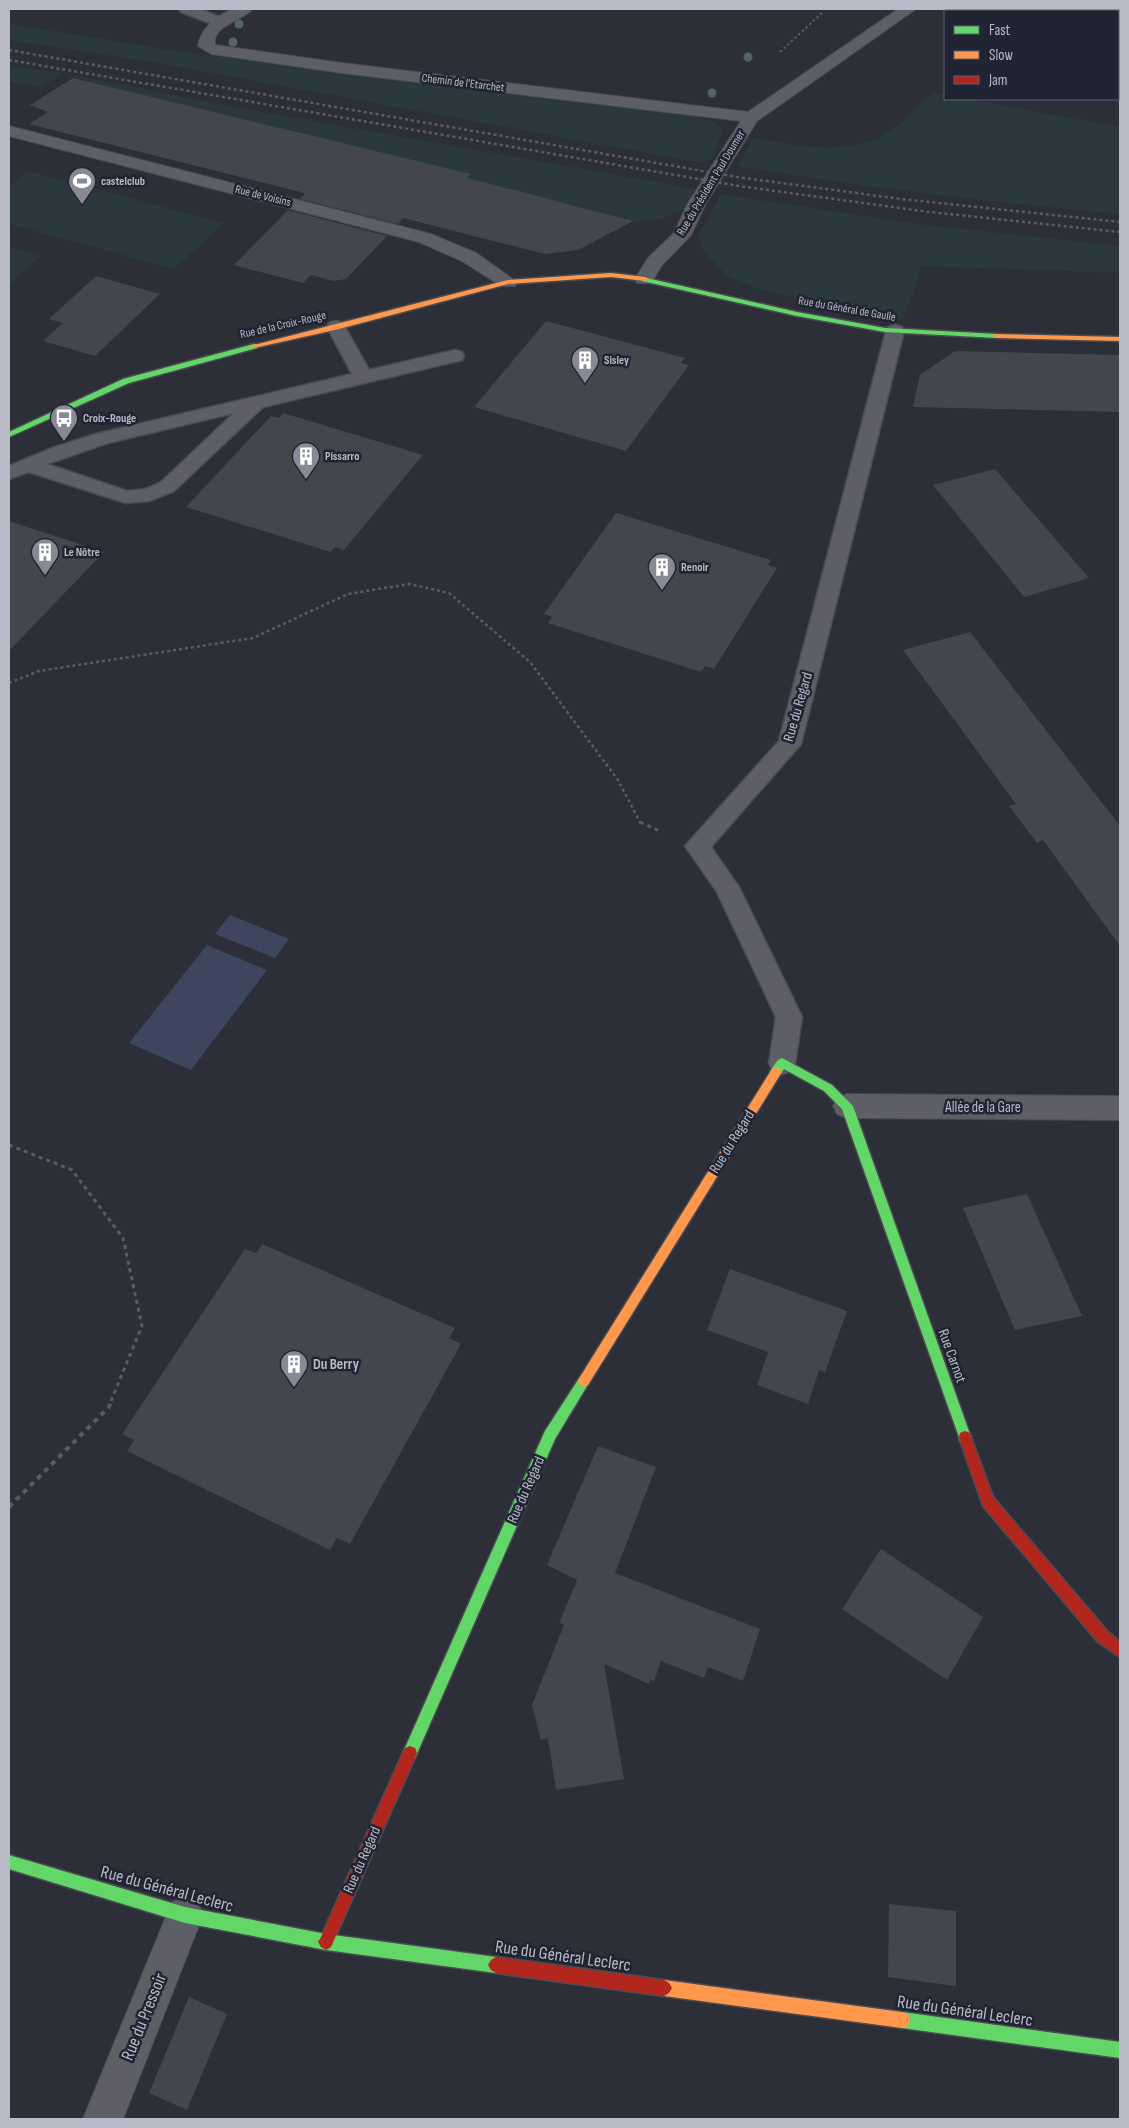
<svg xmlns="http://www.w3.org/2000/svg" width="1129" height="2128" font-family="'Sofia Sans Condensed',sans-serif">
	<rect width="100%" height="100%" fill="#2c2f38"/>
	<!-- green -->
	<path fill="#2b383d" d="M9,24L176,51L686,114L714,122L723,131L711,160L696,162L158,63L9,40Z
		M9,66L63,73L240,108L696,189L683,210L661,219L627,223L125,94L63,73L42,87L9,82Z
		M933,92L945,95V99H969L1120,127V214C992,202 865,188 738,166L753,138C797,145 842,156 884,135C900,127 919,105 933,92Z
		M28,171L224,223L174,269L9,224V187Z
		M721,194L917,224L1120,246V273L922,266L903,320L764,291L727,276L704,252L698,236Z
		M9,247L40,256L9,285Z"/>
	<!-- water -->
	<path fill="#3e455f" d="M230,915L289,939L275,958L215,934Z
		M207,945L267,970L191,1070L129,1043Z"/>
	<!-- building -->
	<path fill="#44464d" d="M73,78L471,174L467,178L633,221L578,250L545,254L403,218L398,224L300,199L305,193L29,124L48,112L30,105Z
		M288,210L387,236L346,279L333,281L311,275L303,283L234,265Z
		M96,276L160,294L95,356L43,341L63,323L49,319Z
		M546,321L685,358L681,363L689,365L626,451L474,407Z
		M955,351L1120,355V412L913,407L920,375Z
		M283,413L423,455L344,550L335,547L331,552L186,507L271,416L279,418Z
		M995,469L1089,578L1024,597L933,485Z
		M616,513L771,560L768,565L777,568L714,669L705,666L701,672L548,623L552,617L544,614Z
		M9,521L104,552L9,651Z
		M970,632L1120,826V946L1043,840L1037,843L1009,806L1016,804L903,650Z
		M1027,1194L1082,1316L1015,1330L963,1208Z
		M262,1244L455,1328L449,1338L461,1344L350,1544L337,1538L330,1550L127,1451L134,1440L122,1434L245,1249L256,1253Z
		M730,1269L847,1311L825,1372L819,1370L808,1404L757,1385L768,1352L707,1330Z
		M598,1446L656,1467L615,1573L760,1629L743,1681L708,1667L704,1678L661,1661L654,1681L650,1680L649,1684L604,1664L624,1779L556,1790L548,1738L541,1740L532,1705L564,1625L559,1623L577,1580L547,1565Z
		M881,1549L983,1617L947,1680L842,1609Z
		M889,1904L956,1911V1986L888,1977Z
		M189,1997L227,2014L187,2110L149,2093Z"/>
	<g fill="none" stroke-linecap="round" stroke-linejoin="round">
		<!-- lane casing -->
		<g stroke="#4a4c52" stroke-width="3">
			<path id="lane" d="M179,9H199L225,19L228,22L225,25H215L181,12Z
				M336,321L343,323L345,327L369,370L455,350L462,352L464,356L462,360L263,407L174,491L149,501L126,503L29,472L9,479V466L55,447L96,434L352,374L327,327L329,323ZM234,413L160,483L145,489L127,491L47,464L108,443Z
				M895,325L902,327L904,331L801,744L711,847L739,887L802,1017L795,1063L791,1071L782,1074L773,1071L769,1063L776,1017L717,892L685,846L779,741L886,331L888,327Z"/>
		</g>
		<!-- street casing -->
		<g stroke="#4a4c52" stroke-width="2">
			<path id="street" d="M232,9H252C243,22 212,24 215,45L342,63L748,112L898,9H916L757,121L706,203L691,235L662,265L651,283H637L635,279L648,258L674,233L688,203L741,121L342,73L211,54L198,46C201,27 216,17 232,9Z
				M9,126L431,234L476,253L517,282L515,286H501L462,261L419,242L9,136Z
				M847,1094L1120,1096V1120L847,1118L837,1114L833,1106L837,1098Z
				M185,1897L198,1902L203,1915L123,2119H83L172,1902Z"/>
		</g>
		<!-- fast casing -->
		<g stroke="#4a4c52" stroke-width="3">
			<path id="fast" d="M642,277L797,312L885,328L997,334L1001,336L997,338L885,332L797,316L642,281Z
				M254,344H257V348L129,383L9,437V432L123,379Z
				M782,1058L832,1085L853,1106L971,1437L970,1441L965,1443L960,1441L959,1437L842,1109L824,1091L784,1069L780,1075H772L770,1072C773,1067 776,1060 782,1058Z
				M584,1375L588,1377L590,1381L555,1439L415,1758L410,1760L405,1758L403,1753L405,1748L545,1431L580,1377Z
				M9,1855L185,1907L326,1934L496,1957L501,1960L504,1965L501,1970L496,1973L326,1950L185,1923L9,1869Z
				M902,2012L1120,2042V2058L902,2028L896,2026L894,2020L896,2014Z"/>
		</g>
		<!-- slow casing -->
		<g stroke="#4a4c52" stroke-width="3">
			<path id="slow" d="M611,273L645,277L649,279L645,281L611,277L508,284L339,329L254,348L250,346L508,280Z
				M994,334L1120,337V341L997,338L993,336Z
				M776,1067L780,1069L782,1072L780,1075L588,1385L584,1387L580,1385L578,1381L580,1377L772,1069Z
				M664,1980L902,2012L908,2014L910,2020L908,2026L902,2028L664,1996L659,1993L656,1988L659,1983Z"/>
		</g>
		<!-- jam casing -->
		<g stroke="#4a4c52" stroke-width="3">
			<path id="jam" d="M965,1431L970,1433L971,1437L993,1497L1108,1632L1120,1642V1657L1098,1642L983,1506L959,1437L960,1433Z
				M410,1746L415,1748L417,1753L331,1947L326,1950L321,1947L318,1942L321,1937L405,1748Z
				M496,1957L664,1980L669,1983L672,1988L669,1993L664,1996L496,1973L491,1970L488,1965L491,1960Z"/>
		</g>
		<!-- path-far3 -->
		<path stroke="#5a5c62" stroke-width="2" stroke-dasharray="2.5 2.5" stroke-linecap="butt" d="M780,52L822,13"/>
		<!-- path-far2 -->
		<path stroke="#5a5c62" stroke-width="2.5" stroke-dasharray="3 3" stroke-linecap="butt" d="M9,683L39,671L253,638L348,594L409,584L449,593L530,662L618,780L641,824"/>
		<!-- path-far1 -->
		<path stroke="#5a5c62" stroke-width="3" stroke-dasharray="4 4" stroke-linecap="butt" d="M640,822L662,832
			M9,1145L72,1170L123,1238L142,1326L111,1401"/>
		<!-- path -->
		<path stroke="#5a5c62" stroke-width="4" stroke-dasharray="5 5" stroke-linecap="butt" d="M9,1507L109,1407L112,1400"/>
		<!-- lane -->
		<use href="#lane" fill="#5d5e66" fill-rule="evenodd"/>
		<!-- street -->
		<use href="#street" fill="#5d5e66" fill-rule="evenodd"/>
		<!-- fast -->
		<use href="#fast" fill="#63d668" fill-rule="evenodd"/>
		<!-- slow -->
		<use href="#slow" fill="#ff974d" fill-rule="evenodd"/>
		<!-- jam -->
		<use href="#jam" fill="#b3261e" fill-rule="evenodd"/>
		<!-- rail -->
		<path stroke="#5b5c64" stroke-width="2.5" stroke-dasharray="3 3" stroke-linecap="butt" d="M9,50L737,177L901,199L1120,222
			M9,60L739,186L929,212L1120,232"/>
	</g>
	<!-- trees -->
	<g fill="#526761">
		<circle cx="239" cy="24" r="4.5"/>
		<circle cx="233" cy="42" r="4.5"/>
		<circle cx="748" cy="57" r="4.5"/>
		<circle cx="712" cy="93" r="4.5"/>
	</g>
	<!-- icons -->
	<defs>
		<g id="stadium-pin" transform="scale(1.4375)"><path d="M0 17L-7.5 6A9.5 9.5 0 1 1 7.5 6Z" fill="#878995" stroke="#212432"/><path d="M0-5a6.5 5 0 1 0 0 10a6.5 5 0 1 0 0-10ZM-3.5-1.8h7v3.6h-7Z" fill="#fff"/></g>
		<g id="building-pin" transform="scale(1.4375)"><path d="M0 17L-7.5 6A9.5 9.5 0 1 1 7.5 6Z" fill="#878995" stroke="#212432"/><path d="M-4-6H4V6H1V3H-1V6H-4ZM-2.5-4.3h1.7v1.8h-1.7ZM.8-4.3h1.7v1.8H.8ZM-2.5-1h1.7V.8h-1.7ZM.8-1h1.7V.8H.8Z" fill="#fff"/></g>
		<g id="bus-pin" transform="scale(1.4375)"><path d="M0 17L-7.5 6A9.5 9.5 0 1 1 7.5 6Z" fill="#878995" stroke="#212432"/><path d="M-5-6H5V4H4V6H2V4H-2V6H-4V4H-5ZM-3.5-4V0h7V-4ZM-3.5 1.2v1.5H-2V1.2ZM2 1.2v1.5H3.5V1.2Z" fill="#fff"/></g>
	</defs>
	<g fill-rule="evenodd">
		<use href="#stadium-pin" x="82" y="181"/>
		<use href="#building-pin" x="585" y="360"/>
		<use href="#bus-pin" x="64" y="418"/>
		<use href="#building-pin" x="306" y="456"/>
		<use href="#building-pin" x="45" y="552"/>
		<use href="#building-pin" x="662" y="567"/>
		<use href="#building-pin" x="294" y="1364"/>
	</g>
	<g text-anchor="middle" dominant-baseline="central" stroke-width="5" stroke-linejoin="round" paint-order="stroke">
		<!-- far-street labels -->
		<g font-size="12" fill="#b8bac7" stroke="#212432">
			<text transform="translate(463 83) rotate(7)">Chemin de l'Etarchet</text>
			<text transform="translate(711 183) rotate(-59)">Rue du Président Paul Doumer</text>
			<text transform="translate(263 196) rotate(14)">Rue de Voisins</text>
			<text transform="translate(847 309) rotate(10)">Rue du Général de Gaulle</text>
			<text transform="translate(283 325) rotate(-13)">Rue de la Croix-Rouge</text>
		</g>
		<!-- far-poi labels -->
		<g font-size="12" font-weight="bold" fill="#b8bac7" stroke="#212432" text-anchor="start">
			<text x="101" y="181">castelclub</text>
			<text x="604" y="360">Sisley</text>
			<text x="83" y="418">Croix-Rouge</text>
			<text x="325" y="456">Pissarro</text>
			<text x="64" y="552">Le Nôtre</text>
			<text x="681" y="567">Renoir</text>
		</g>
		<!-- street labels -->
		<g font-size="15" fill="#b8bac7" stroke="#212432">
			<text transform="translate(798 707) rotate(-74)">Rue du Regard</text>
			<text x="983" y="1107">Allée de la Gare</text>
			<text transform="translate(732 1142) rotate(-58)">Rue du Regard</text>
			<text transform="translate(952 1356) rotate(70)">Rue Carnot</text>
			<text transform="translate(526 1490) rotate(-66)">Rue du Regard</text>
			<text transform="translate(362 1860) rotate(-66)">Rue du Regard</text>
		</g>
		<!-- poi labels -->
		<g font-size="15" font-weight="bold" fill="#b8bac7" stroke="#212432" text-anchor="start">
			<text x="313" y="1364">Du Berry</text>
		</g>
		<!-- near-street labels -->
		<g font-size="18" fill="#b8bac7" stroke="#212432">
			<text transform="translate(167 1889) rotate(15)">Rue du Général Leclerc</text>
			<text transform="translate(563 1956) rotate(8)">Rue du Général Leclerc</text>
			<text transform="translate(965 2011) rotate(8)">Rue du Général Leclerc</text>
			<text transform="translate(144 2017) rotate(-68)">Rue du Pressoir</text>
		</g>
	</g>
	<!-- border -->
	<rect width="1129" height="2128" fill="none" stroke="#b8bac7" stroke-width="20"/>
	<!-- legend -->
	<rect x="944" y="10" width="175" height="90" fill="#212432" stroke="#5d606e"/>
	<rect x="954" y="26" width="25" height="8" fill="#63d668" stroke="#5d606e"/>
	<text x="989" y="35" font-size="15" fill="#b8bac7">Fast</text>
	<rect x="954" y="51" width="25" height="8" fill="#ff974d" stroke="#5d606e"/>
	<text x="989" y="60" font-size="15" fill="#b8bac7">Slow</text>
	<rect x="954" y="76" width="25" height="8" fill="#b3261e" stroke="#5d606e"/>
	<text x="989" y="85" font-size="15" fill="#b8bac7">Jam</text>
</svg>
